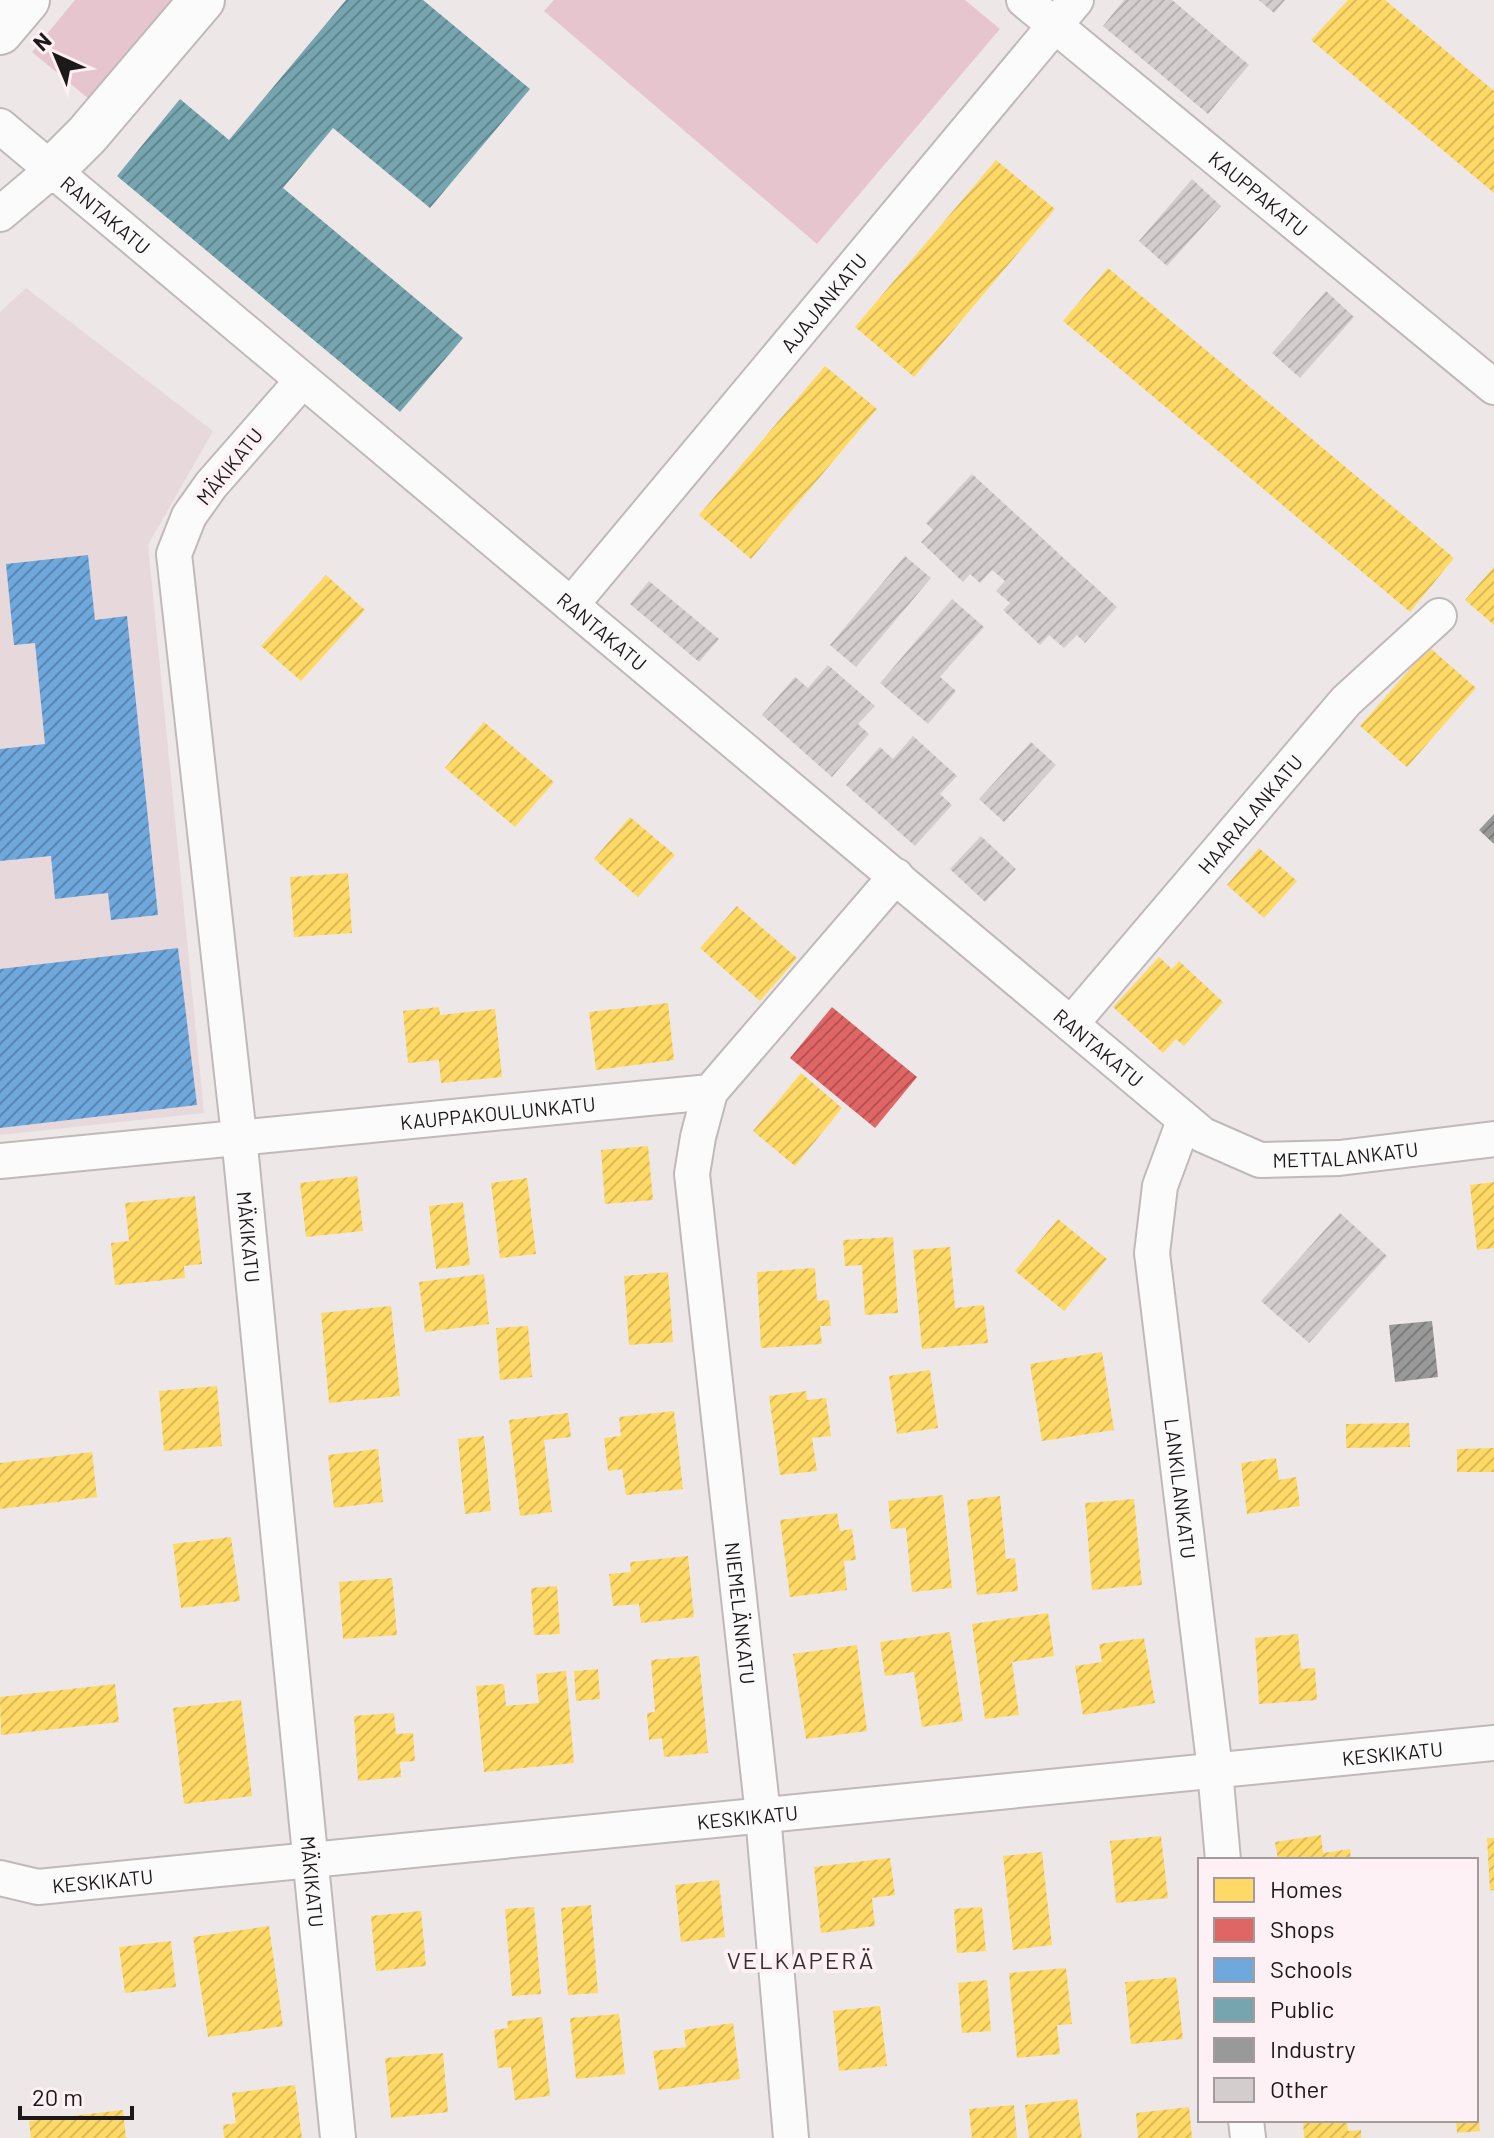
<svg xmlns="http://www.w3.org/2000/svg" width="1494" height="2138" font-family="Barlow,sans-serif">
	<defs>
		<pattern id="homes-hatch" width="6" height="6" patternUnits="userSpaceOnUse" patternTransform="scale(2)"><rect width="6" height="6" fill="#ffd966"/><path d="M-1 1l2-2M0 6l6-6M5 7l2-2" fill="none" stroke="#daba58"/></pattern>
		<pattern id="shops-hatch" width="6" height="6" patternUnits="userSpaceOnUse" patternTransform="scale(2)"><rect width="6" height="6" fill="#e06666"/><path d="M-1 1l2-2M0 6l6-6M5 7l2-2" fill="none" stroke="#b55353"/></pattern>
		<pattern id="schools-hatch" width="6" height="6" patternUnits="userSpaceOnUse" patternTransform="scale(2)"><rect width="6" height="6" fill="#6fa8dc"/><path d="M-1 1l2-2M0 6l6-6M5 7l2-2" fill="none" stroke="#5b88b2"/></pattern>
		<pattern id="public-hatch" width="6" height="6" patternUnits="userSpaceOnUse" patternTransform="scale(2)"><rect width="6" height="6" fill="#76a5af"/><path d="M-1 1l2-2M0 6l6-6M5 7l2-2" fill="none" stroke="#60868e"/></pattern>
		<pattern id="industry-hatch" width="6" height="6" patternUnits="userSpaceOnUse" patternTransform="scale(2)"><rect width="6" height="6" fill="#999"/><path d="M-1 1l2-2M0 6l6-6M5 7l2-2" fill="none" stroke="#7c7c7c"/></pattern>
		<pattern id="building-hatch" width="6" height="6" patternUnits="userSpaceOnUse" patternTransform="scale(2)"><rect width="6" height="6" fill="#d3cdce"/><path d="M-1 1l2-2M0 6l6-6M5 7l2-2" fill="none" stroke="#b5afb0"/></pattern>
	</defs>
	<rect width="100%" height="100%" fill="#eee7e8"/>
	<!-- built -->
	<path fill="#e7d8dc" d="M26,288L213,431L148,545L204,1113L0,1135V312Z"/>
	<!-- grass -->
	<path fill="#e7c5ce" d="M75,0H171L89,99L32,52Z
		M554,0H965L1000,29L817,244L544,11Z"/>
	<!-- homes -->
	<path fill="url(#homes-hatch)" d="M1348,0H1385L1494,91V193L1311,40Z
		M996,160L1055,209L914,377L855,327Z
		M1108,268L1454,558L1410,612L1063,321Z
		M825,366L877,409L751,559L699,515Z
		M1494,567V625L1465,600Z
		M326,575L365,610L301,681L261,646Z
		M1429,647L1476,688L1407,767L1360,726Z
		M484,722L554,782L515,827L445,768Z
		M630,817L675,855L638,897L594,859Z
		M1259,848L1297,881L1264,918L1227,885Z
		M348,873L352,933L294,937L290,877Z
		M737,906L797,958L760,1001L700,948Z
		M1159,957L1172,969L1179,961L1223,1002L1184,1046L1176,1039L1163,1053L1113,1007Z
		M668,1003L674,1060L596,1070L589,1012Z
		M439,1007L440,1015L495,1009L502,1077L441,1083L439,1060L408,1063L403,1011Z
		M801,1073L842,1108L795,1166L753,1131Z
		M648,1146L653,1200L605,1204L601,1150Z
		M357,1176L363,1231L306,1237L300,1183Z
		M527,1178L536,1254L500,1258L491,1183Z
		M1494,1182V1248L1477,1250L1470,1185Z
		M195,1196L202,1264L184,1266L185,1278L115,1285L111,1243L129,1241L125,1203Z
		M463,1202L470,1265L436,1269L429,1206Z
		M1058,1219L1107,1259L1064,1311L1015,1271Z
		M893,1237L898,1313L865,1315L862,1265L845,1266L843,1240Z
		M950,1247L955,1308L984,1305L988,1343L922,1349L913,1250Z
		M815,1268L817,1301L829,1300L831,1326H820L822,1344L761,1348L757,1272Z
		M668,1272L673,1342L629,1345L624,1276Z
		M484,1274L489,1324L425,1332L419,1282Z
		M391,1306L400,1396L329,1403L321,1313Z
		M528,1326L532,1377L500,1380L496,1328Z
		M1102,1352L1114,1430L1042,1441L1030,1364Z
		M930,1370L938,1428L897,1434L889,1376Z
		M217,1386L222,1446L164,1451L159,1391Z
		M806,1391L807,1400L826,1398L831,1436L812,1438L817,1471L780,1475L769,1396Z
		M674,1411L683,1489L626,1495L622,1469L608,1471L604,1438L621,1436L619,1417Z
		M568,1413L571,1437L544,1440L552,1512L520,1516L509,1420Z
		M1409,1423L1410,1447L1346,1448V1424Z
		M484,1436L491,1511L465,1514L458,1439Z
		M1494,1448V1472H1457V1449Z
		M378,1449L383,1502L334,1508L328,1455Z
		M92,1452L97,1497L0,1509V1463Z
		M1276,1458L1279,1480L1296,1477L1300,1506L1247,1514L1241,1463Z
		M943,1495L952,1588L912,1592L906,1528L891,1529L888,1501Z
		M1000,1496L1006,1559L1015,1558L1018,1591L977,1595L967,1500Z
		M1134,1499L1142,1585L1092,1590L1085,1503Z
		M837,1513L840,1531L852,1529L856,1560L844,1561L847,1590L790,1597L780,1520Z
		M231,1537L240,1601L181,1608L173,1544Z
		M688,1556L694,1617L641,1623L639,1604L613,1606L609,1574L631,1572L630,1562Z
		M392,1578L397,1635L343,1639L339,1582Z
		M557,1586L560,1634L534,1635L531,1588Z
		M1048,1613L1054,1656L1012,1662L1019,1715L985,1719L972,1624Z
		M950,1632L963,1721L922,1727L914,1672L885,1676L880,1642Z
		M1298,1634L1301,1669L1315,1668L1317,1700L1259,1704L1255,1638Z
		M1144,1638L1155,1703L1083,1715L1075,1666L1102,1662L1099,1644Z
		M857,1645L867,1731L806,1739L793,1654Z
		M699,1656L708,1753L664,1757L662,1738L649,1740L647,1713L655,1712L651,1660Z
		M598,1669L600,1699L576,1701L574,1671Z
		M566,1671L574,1763L484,1772L476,1686L504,1684L506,1706L539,1703L536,1674Z
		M115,1684L119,1722L1,1735L0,1697Z
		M241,1700L252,1796L184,1804L173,1708Z
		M394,1713L396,1734L413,1733L415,1761L400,1762L401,1777L358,1781L354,1716Z
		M1321,1835L1323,1853L1350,1849L1351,1860H1278L1275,1842Z
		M1161,1836L1168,1898L1116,1903L1110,1841Z
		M1487,1838H1494V1890L1490,1891Z
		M1042,1852L1052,1945L1013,1950L1003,1856Z
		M890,1858L895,1895L872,1898L875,1926L821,1933L814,1867Z
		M719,1880L725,1937L681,1942L675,1885Z
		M591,1905L598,1993L568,1995L561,1908Z
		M534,1907L541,1994L512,1996L505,1909Z
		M982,1907L986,1951L957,1953L954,1909Z
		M421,1911L426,1966L376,1971L371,1916Z
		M269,1926L283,2026L208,2037L193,1937Z
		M171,1941L176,1987L125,1993L119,1947Z
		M1066,1968L1072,2024L1057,2025L1060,2054L1017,2058L1009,1973Z
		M1176,1977L1183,2039L1131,2044L1125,1982Z
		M987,1980L991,2031L962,2033L958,1983Z
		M880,2006L887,2066L839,2071L833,2011Z
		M619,2014L625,2074L576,2079L570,2018Z
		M542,2017L550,2096L515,2100L511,2067L498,2068L494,2030L508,2028L507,2021Z
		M733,2023L740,2079L659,2090L653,2051L686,2047L684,2030Z
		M443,2053L448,2112L391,2118L385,2058Z
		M295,2085L302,2138H224L223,2125L236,2123L232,2093Z
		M1077,2099L1082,2138H1029L1025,2105Z
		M1014,2105L1017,2138H972L969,2109Z
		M1189,2107L1192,2138H1138L1136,2113Z
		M1478,2109L1480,2131L1457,2133L1456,2120H1476Z
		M123,2110L126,2138H31L29,2121Z
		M1303,2120H1347L1348,2131L1361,2130V2138H1304Z"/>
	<!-- shops -->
	<path fill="url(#shops-hatch)" d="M832,1007L917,1077L875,1128L790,1058Z"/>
	<!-- schools -->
	<path fill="url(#schools-hatch)" d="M88,555L95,620L127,616L158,915L111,920L108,893L55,899L51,856L0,861V749L45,744L35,643L14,645L6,564Z
		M178,948L197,1105L0,1128V969Z"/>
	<!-- public -->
	<path fill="url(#public-hatch)" d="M346,0H423L530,89L430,208L333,128L283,188L463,338L400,412L117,176L180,99L229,140Z"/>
	<!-- industry -->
	<path fill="url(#industry-hatch)" d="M1494,814V844L1479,830Z
		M1432,1321L1438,1377L1395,1382L1389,1325Z"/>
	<!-- building -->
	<path fill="url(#building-hatch)" d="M1124,0H1172L1249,65L1208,114L1103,26Z
		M1259,0H1285L1274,13Z
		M1192,179L1221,206L1167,266L1139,241Z
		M1326,291L1354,317L1300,378L1272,353Z
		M972,474L1117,607L1085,643L1077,635L1064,648L1049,635L1040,645L1003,610L1010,603L996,591L1005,581L992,570L980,583L970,574L963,582L921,542L933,530L926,523Z
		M905,556L931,578L856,667L830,645Z
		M649,581L719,639L699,662L630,604Z
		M952,599L984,627L940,677L956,691L928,724L880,683Z
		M828,665L875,706L858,724L869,734L832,777L762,715L795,677L808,688Z
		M913,736L957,776L940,794L952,805L915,846L846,785L880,747L893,759Z
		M1031,742L1056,765L1004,822L979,799Z
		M981,836L1016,869L985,902L950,869Z
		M1340,1213L1387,1256L1309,1343L1261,1301Z"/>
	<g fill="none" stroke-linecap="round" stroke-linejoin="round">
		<!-- minor casing -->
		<g stroke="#bfb9ba" stroke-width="38">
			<g id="minor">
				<path id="s1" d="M1024,0L1494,387"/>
				<path id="s2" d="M0,126L1203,1135L1260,1160L1339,1158L1494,1139"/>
				<path d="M0,214L51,171"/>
				<path id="s3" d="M302,381L211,485L189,516L174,554L239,1136L338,2138"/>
				<path id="s4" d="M571,605L1076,0"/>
				<path id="s5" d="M1071,1024L1346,701L1439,616"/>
				<path id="s6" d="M710,1092L698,1137L692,1174L763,1815L791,2138"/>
				<path id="s7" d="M1184,1121L1160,1186L1152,1253L1215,1770L1223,1860"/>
				<path id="s8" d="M0,1161L710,1092L896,876"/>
				<path id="s9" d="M0,1878L38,1887L1494,1743"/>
				<path d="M1246,2120L1248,2138"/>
			</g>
		</g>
		<!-- tertiary casing -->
		<g stroke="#bfb9ba" stroke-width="48">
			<path id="tertiary" d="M0,32L27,0
				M51,171L87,135L202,0"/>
		</g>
		<!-- minor -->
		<use href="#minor" stroke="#fcfbfc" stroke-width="34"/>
		<!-- tertiary -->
		<use href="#tertiary" stroke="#fcfbfc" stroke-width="44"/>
	</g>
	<g text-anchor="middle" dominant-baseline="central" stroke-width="8" stroke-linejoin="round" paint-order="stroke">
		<!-- street labels -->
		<g font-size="20" fill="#1d191a" stroke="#fef1f5">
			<text stroke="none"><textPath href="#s1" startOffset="304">KAUPPAKATU</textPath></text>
			<text stroke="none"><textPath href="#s2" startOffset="138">RANTAKATU</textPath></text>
			<text stroke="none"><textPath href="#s4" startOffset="394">AJAJANKATU</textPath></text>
			<text transform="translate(229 466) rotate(-51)">MÄKIKATU</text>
			<text stroke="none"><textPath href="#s2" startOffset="786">RANTAKATU</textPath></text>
			<text stroke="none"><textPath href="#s5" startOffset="276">HAARALANKATU</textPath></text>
			<text stroke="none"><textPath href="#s2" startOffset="1434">RANTAKATU</textPath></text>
			<text stroke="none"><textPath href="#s8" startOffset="500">KAUPPAKOULUNKATU</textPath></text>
			<text stroke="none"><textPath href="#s2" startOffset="1718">METTALANKATU</textPath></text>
			<text stroke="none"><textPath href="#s3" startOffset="904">MÄKIKATU</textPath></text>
			<text stroke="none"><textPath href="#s7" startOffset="374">LANKILANKATU</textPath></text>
			<text stroke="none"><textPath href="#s6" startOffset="526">NIEMELÄNKATU</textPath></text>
			<text stroke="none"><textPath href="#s9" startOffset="1400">KESKIKATU</textPath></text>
			<text stroke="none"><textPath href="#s9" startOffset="752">KESKIKATU</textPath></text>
			<text stroke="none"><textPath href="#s9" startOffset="104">KESKIKATU</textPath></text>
			<text stroke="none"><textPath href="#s3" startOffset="1552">MÄKIKATU</textPath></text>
		</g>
		<!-- quarter labels -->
		<g font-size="24" letter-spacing="2" fill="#372e30" stroke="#fef1f5">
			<text x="801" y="1959">VELKAPERÄ</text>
		</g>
	</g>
	<!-- legend -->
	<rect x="1198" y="1858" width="280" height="264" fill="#fef1f5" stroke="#a49b9d" stroke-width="2"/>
	<rect x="1214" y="1878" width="40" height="24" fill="#ffd966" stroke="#a49b9d" stroke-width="2"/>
	<text x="1270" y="1898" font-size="24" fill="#1d191a">Homes</text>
	<rect x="1214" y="1918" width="40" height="24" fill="#e06666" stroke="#a49b9d" stroke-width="2"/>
	<text x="1270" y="1938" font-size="24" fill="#1d191a">Shops</text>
	<rect x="1214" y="1958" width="40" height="24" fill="#6fa8dc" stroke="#a49b9d" stroke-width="2"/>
	<text x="1270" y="1978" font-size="24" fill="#1d191a">Schools</text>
	<rect x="1214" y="1998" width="40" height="24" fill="#76a5af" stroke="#a49b9d" stroke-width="2"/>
	<text x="1270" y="2018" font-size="24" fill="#1d191a">Public</text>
	<rect x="1214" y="2038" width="40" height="24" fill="#999999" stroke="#a49b9d" stroke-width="2"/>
	<text x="1270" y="2058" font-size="24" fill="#1d191a">Industry</text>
	<rect x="1214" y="2078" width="40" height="24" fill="#d3cdce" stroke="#a49b9d" stroke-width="2"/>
	<text x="1270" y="2098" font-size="24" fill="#1d191a">Other</text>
	<!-- north arrow -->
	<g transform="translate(56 56) rotate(316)" stroke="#fef1f5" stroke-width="6" paint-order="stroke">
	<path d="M0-6L14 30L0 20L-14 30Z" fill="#1d191a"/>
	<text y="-12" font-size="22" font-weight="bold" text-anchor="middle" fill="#1d191a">N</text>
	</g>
	<!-- scale -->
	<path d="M20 2106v12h112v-12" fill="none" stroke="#1d191a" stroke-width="4"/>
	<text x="32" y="2106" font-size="24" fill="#1d191a" stroke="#fef1f5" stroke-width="6" paint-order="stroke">20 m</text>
</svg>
